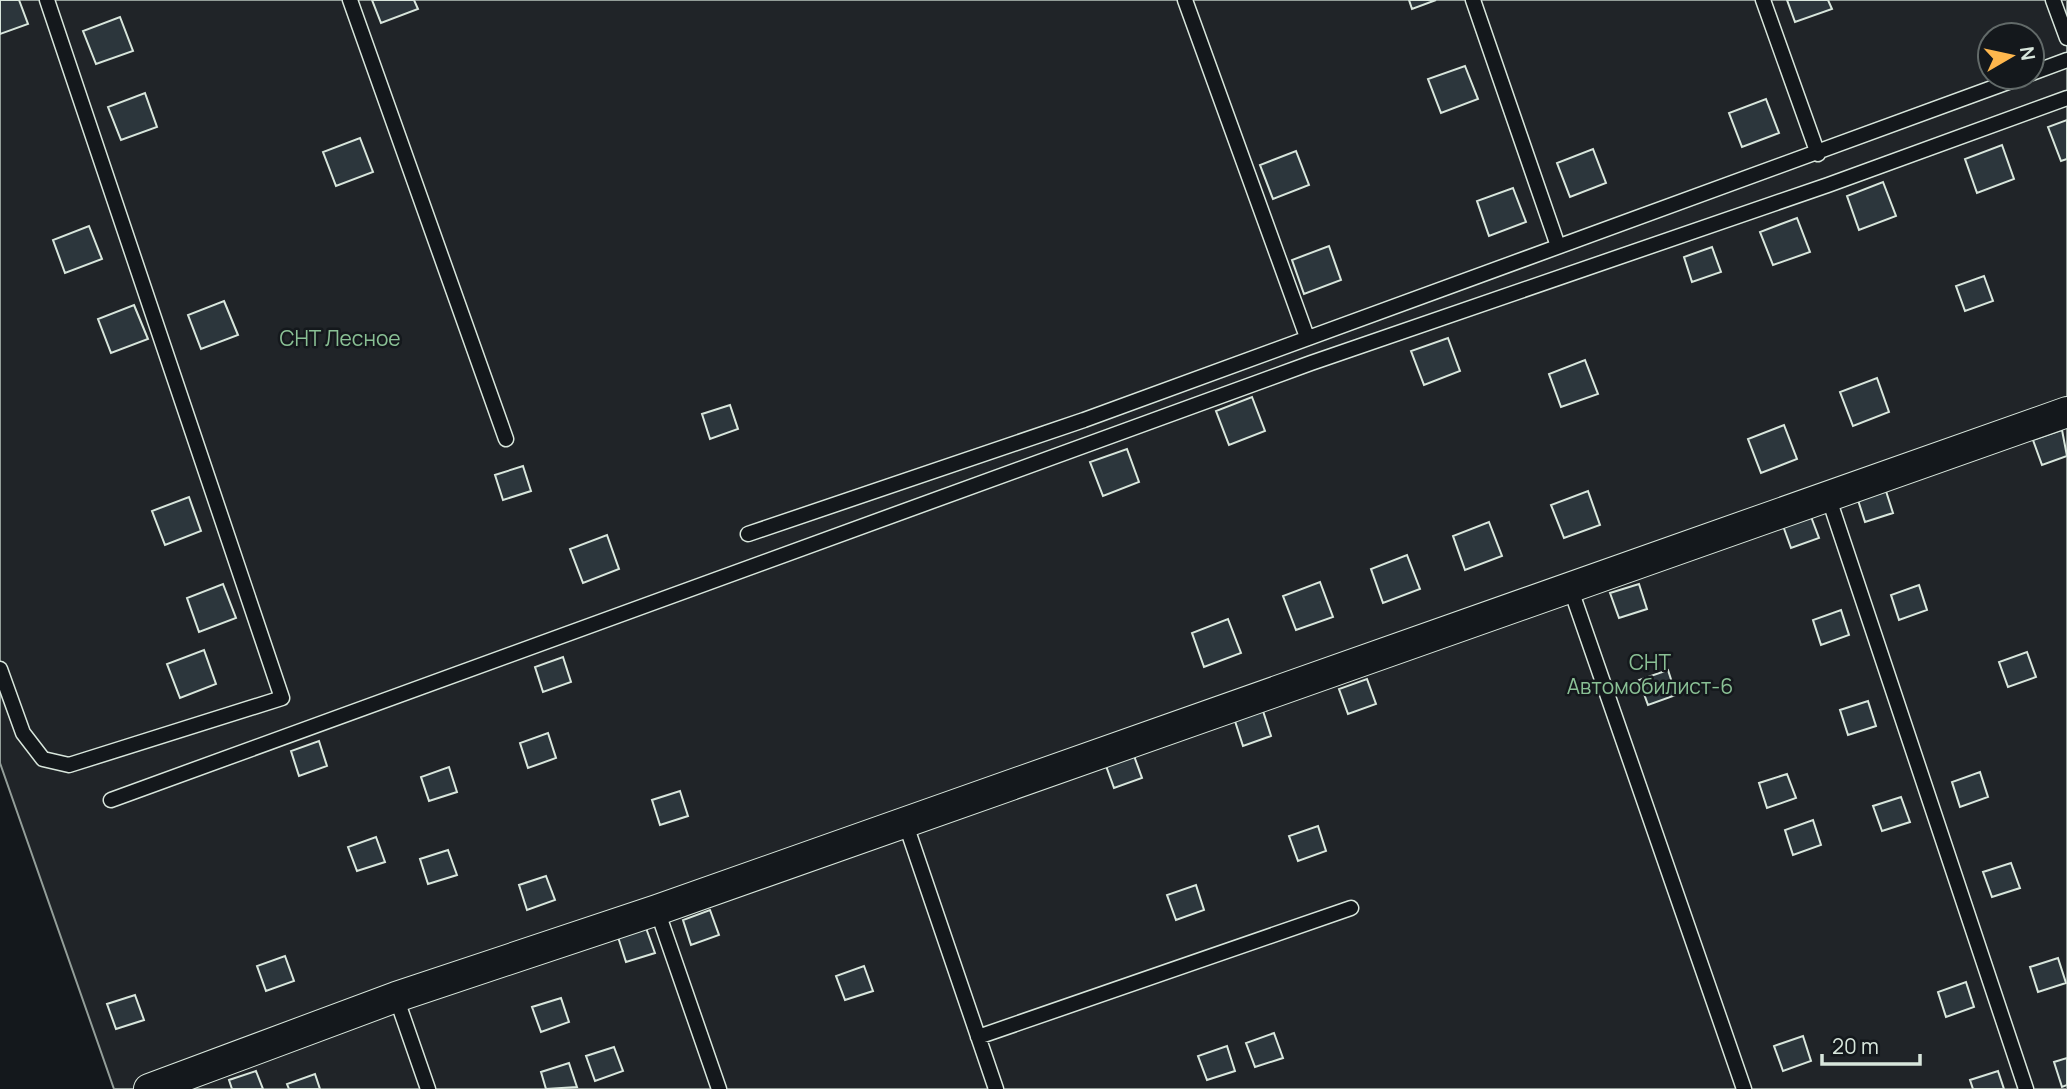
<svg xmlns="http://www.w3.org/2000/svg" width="2067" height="1089" font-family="Manrope,sans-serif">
	<rect width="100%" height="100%" fill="#14181c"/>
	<!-- green -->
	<path fill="#202428" stroke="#939e99" stroke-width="2" fill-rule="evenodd" d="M0,0H2067V1089H114L0,763ZM1990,35H2032V77H1990Z"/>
	<!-- building -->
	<path fill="#2c363c" stroke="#d8e6dc" stroke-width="2" d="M0,0H19L28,24L0,34Z
		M372,0H414L418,9L381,23Z
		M1409,0H1436L1412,9Z
		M1787,0H1828L1832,9L1795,22Z
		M120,17L133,51L96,64L83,31Z
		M1465,66L1478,99L1441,113L1428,79Z
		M145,93L157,127L121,140L108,107Z
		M1766,99L1779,133L1742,147L1729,113Z
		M2067,120V159L2061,161L2048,127Z
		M360,138L373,172L336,186L323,152Z
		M2002,145L2014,179L1977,193L1965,159Z
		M1593,149L1606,183L1570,197L1557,163Z
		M1296,151L1309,185L1273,199L1260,165Z
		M1883,182L1896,216L1859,230L1847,196Z
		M1513,188L1526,222L1489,236L1477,201Z
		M1797,218L1810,252L1773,265L1760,232Z
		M89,226L102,259L65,273L53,240Z
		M1329,246L1341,280L1304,294L1292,260Z
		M1712,247L1721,272L1692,282L1684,257Z
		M1984,276L1993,301L1965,311L1956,286Z
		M224,301L238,335L201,349L188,315Z
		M134,305L148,339L111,353L98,319Z
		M1448,338L1460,371L1424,385L1411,351Z
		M1585,360L1598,394L1561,407L1549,374Z
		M1877,378L1889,412L1853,426L1840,392Z
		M1252,397L1265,431L1229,445L1216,411Z
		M730,405L738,429L710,439L702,414Z
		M1784,425L1797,459L1761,473L1748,439Z
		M2062,430L2067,456L2042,465L2033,440Z
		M1127,449L1139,482L1103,496L1090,462Z
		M523,466L531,491L503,500L495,475Z
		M1885,488L1893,513L1865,522L1857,497Z
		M1588,491L1600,525L1564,538L1551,505Z
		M189,497L201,531L165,545L152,511Z
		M1810,514L1819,538L1791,548L1782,523Z
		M1489,522L1502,556L1465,570L1453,536Z
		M607,535L619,569L583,583L570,549Z
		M1407,555L1420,589L1383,603L1371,569Z
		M1320,582L1333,617L1296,630L1283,596Z
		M223,584L236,618L199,632L187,598Z
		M1639,584L1647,609L1619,618L1610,593Z
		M1919,585L1927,610L1899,620L1891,595Z
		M1841,610L1849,635L1821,645L1813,620Z
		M1228,619L1241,653L1204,667L1192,633Z
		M204,650L216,684L180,698L167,664Z
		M2027,652L2036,677L2008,687L1999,662Z
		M563,657L571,682L543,692L535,667Z
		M1668,670L1676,695L1648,705L1639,680Z
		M1367,679L1376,704L1348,714L1339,689Z
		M1868,701L1876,726L1848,735L1840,710Z
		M1263,711L1271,736L1243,746L1235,721Z
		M548,733L556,758L528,768L520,743Z
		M319,741L327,766L299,776L291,751Z
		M1133,753L1142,778L1114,788L1105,763Z
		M449,767L457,792L429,801L421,777Z
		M1980,772L1988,797L1960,807L1952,782Z
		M1787,774L1796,798L1767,808L1759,783Z
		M680,791L688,816L660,825L652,800Z
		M1901,797L1910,822L1882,831L1873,806Z
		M1813,820L1821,845L1793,855L1785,830Z
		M1318,826L1326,851L1298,861L1289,836Z
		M376,837L385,862L357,871L348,847Z
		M448,850L457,875L428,884L420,859Z
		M2011,863L2020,888L1992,897L1983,872Z
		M546,876L555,900L527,910L519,885Z
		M1196,885L1204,910L1176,920L1167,895Z
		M710,910L719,935L691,945L683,920Z
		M646,928L655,953L626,962L618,937Z
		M285,956L294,981L266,991L257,966Z
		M2058,958L2066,983L2038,992L2030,967Z
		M864,966L873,991L845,1000L836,976Z
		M1966,982L1974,1007L1946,1017L1938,992Z
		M135,995L144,1020L116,1029L107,1004Z
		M561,998L569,1022L541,1032L532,1007Z
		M1274,1033L1283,1058L1255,1067L1246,1043Z
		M1803,1036L1811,1061L1783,1071L1774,1046Z
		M1227,1046L1235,1071L1207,1080L1198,1056Z
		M614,1047L623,1071L595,1081L586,1056Z
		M2067,1058V1085L2062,1087L2054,1062Z
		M569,1063L577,1087L546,1089L541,1072Z
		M256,1071L263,1089H232L229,1080Z
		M1998,1071L2004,1089H1973L1970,1080Z
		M315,1074L320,1089H289L287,1084Z"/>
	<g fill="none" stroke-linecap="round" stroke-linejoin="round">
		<!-- lane casing -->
		<g stroke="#d8e6dc" stroke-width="17">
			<path id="lane" d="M350,0L506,439
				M1185,0L1307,337
				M1473,0L1558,246
				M1763,0L1818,154
				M2053,0L2067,38
				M2032,73L2067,60
				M1828,496L2026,1089
				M748,534L1084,420L2022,77
				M1570,587L1744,1089
				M0,669L23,733L43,759L69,765L282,698L47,0
				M111,800L1311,363L1828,185L2067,98
				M905,822L996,1089
				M657,910L719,1089
				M396,997L428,1089
				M978,1037L1351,908"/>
		</g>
		<!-- street casing -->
		<g stroke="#d8e6dc" stroke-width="32">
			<path id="street" d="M149,1089L396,997L657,910L2067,412"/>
		</g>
		<!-- lane -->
		<use href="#lane" stroke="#14181c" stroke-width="14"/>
		<!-- street -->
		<use href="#street" stroke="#14181c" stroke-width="30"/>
	</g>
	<g text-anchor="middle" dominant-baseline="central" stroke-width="5" stroke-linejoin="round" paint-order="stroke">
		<!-- park labels -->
		<g font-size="21" fill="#8ac095" stroke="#14181c">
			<text x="340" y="338">СНТ Лесное</text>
			<text x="1650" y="662">СНТ<tspan x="1650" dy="24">Автомобилист-6</tspan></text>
		</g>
	</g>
	<!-- north arrow -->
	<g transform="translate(2011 56) rotate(81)"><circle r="33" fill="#14181c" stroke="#626a69" stroke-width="2"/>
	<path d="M0-5L12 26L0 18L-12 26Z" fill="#ffb74d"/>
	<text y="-10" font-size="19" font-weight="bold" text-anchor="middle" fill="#d8e6dc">N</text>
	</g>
	<!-- scale -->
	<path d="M1822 1054v10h98v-10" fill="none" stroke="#d8e6dc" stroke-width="3.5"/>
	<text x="1832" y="1054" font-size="21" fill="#d8e6dc" stroke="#14181c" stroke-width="5" paint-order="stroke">20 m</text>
</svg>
